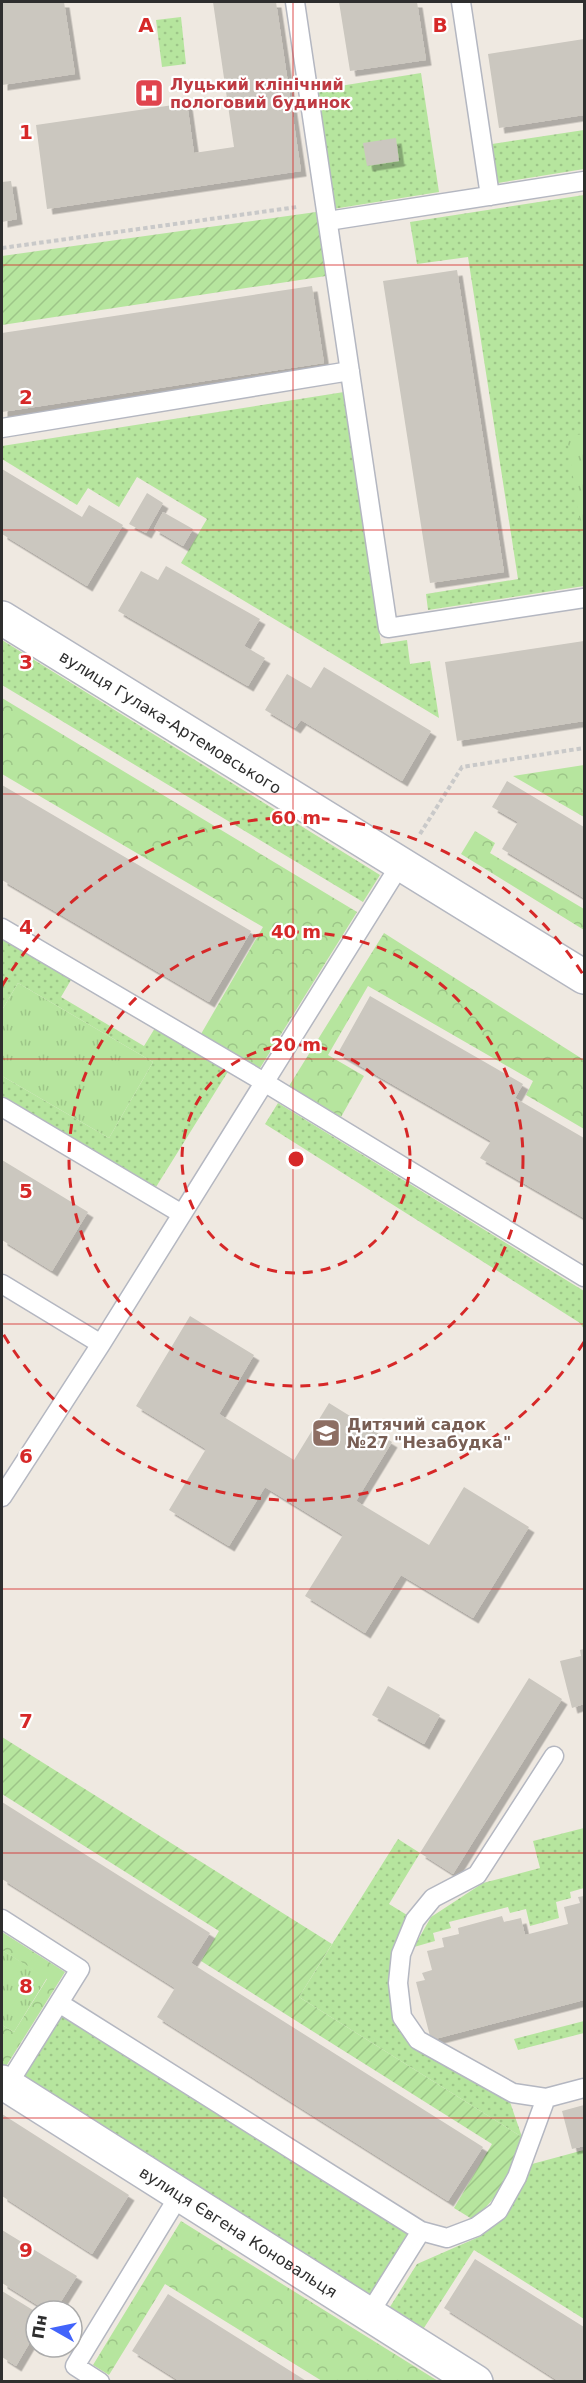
<svg xmlns="http://www.w3.org/2000/svg" width="586" height="2383" font-family="'DejaVu Sans',sans-serif">
	<defs>
		<pattern id="grass-dots" width="8" height="8" patternUnits="userSpaceOnUse" patternTransform="scale(1.5)"><rect width="8" height="8" fill="#b6e59e"/><path d="M2 2h.1M6 6h.1" fill="none" stroke="#9dc588" stroke-width="1.8" stroke-linecap="round"/></pattern>
		<pattern id="forest-crowns" width="20" height="18" patternUnits="userSpaceOnUse" patternTransform="scale(1.5)"><rect width="20" height="18" fill="#b6e59e"/><path d="M2 6a3 3 0 1 1 6 0M12 15a3 3 0 1 1 6 0" fill="none" stroke="#9dc588"/></pattern>
		<pattern id="park-tufts" width="24" height="20" patternUnits="userSpaceOnUse" patternTransform="scale(1.5)"><rect width="24" height="20" fill="#b6e59e"/><path d="M3 7l-1-3M5 7V3M7 7l1-3M15 17l-1-3M17 17v-4M19 17l1-3" fill="none" stroke="#9dc588"/></pattern>
		<pattern id="garden-furrows" width="10" height="10" patternUnits="userSpaceOnUse" patternTransform="scale(1.5)"><rect width="10" height="10" fill="#b6e59e"/><path d="M-1 1l2-2M0 10L10 0M9 11l2-2" fill="none" stroke="#9dc588"/></pattern>
		<filter id="shadow"><feDropShadow dx="5.5" dy="5.5" stdDeviation="0" flood-color="#0004"/></filter>
	</defs>
	<rect width="100%" height="100%" fill="#efe9e1"/>
	<!-- grass -->
	<path fill="url(#grass-dots)" d="M181,17L186,64L162,67L156,20Z
		M421,73L439,192L333,209L315,90Z
		M584,130V169L498,183L492,144Z
		M584,195V586L428,610L426,594L518,579L468,257L417,264L410,222Z
		M344,392L381,644L407,640L410,664L430,661L439,718L181,563L207,519L137,477L119,507L88,488L77,505L2,459V446Z
		M2,640L380,875L363,902L2,685Z
		M2,939L71,980L61,997L144,1046L155,1028L229,1070L156,1187L2,1097V1076L109,1138L153,1062L18,983L2,1010Z
		M278,1103L584,1291V1329L580,1323L265,1124Z
		M584,1828V1888L570,1892L571,1898L556,1902L559,1918L530,1926L526,1909L510,1913L508,1907L449,1922L451,1928L433,1933L435,1941L414,1947L431,1917L483,1883L540,1868L533,1841Z
		M398,1839L420,1853L389,1904L407,1915L392,1951L388,1983L393,2021L412,2047L510,2102L522,2137L299,1997Z
		M60,2012L411,2233L370,2298L20,2077Z
		M584,2021V2033L518,2050L514,2039Z
		M584,2150V2319L474,2250L422,2331L388,2310L417,2264L481,2236L505,2218L526,2181L532,2164Z"/>
	<!-- forest -->
	<path fill="url(#forest-crowns)" d="M2,698L357,912L260,1068L201,1034L263,927L2,774Z
		M584,765V817L513,776Z
		M475,831L495,843L490,853L584,909V930L461,854Z
		M384,933L584,1060V1129L526,1095L533,1081L368,986L328,1055L364,1076L341,1117L289,1086Z
		M2,1932L65,1972L5,2068L2,2065V2025L14,2032L47,1979L2,1950Z
		M181,2221L438,2381H322L165,2284L109,2375L93,2365Z"/>
	<!-- park -->
	<path fill="url(#park-tufts)" d="M584,434V550L567,436Z
		M18,983L153,1062L109,1138L2,1076V1010Z
		M2,1950L47,1978L14,2032L2,2025Z"/>
	<!-- garden -->
	<path fill="url(#garden-furrows)" d="M316,212L326,276L2,325V256Z
		M2,1737L332,1944L299,1997L522,2137C509,2172 503,2196 472,2219L454,2208L492,2144L201,1961L219,1931L2,1794Z"/>
	<!-- building -->
	<path fill="#cbc7bf" filter="url(#shadow)" d="M2,2H64L75,74L2,85Z
		M213,2H276L301,171L47,209L36,125L187,103L194,153L234,147Z
		M339,2H417L426,60L350,71Z
		M584,39V115L499,128L488,54Z
		M396,138L399,161L367,166L363,143Z
		M11,181L17,219L2,222V182Z
		M457,270L504,572L430,583L383,281Z
		M312,286L324,363L2,412V333Z
		M2,469L82,517L89,505L123,525L87,586L2,534Z
		M147,493L163,503L146,533L129,524Z
		M163,512L193,529L183,546L154,529Z
		M166,566L260,619L244,646L265,658L248,686L118,611L141,571L158,580Z
		M584,641V721L457,741L445,662Z
		M324,667L431,731L402,781L301,720L295,728L265,710L287,674L311,688Z
		M507,781L584,827V898L502,849L518,822L492,807Z
		M2,785L251,931L209,1002L2,880Z
		M370,996L523,1084L515,1098L584,1138V1218L480,1158L491,1141L338,1053Z
		M2,1160L88,1212L52,1271L2,1240Z
		M190,1316L254,1355L219,1414L294,1460L329,1403L392,1442L356,1501L429,1545L464,1487L529,1527L473,1618L401,1575L365,1633L305,1596L343,1535L265,1487L229,1546L169,1510L206,1449L136,1406Z
		M584,1649V1704L572,1708L560,1661L581,1656L580,1650Z
		M529,1678L562,1699L453,1874L420,1853Z
		M388,1686L440,1715L424,1744L372,1715Z
		M2,1802L210,1933L191,1963L483,2147L448,2201L157,2017L175,1988L2,1879Z
		M584,1896V2000L431,2040L416,1982L425,1980L422,1973L432,1970L427,1951L444,1947L442,1938L459,1934L458,1928L502,1916L504,1922L521,1918L525,1935L568,1924L564,1907L580,1903L578,1897Z
		M584,2105V2146L572,2149L562,2111Z
		M2,2114L129,2195L92,2254L2,2196Z
		M2,2230L77,2276L55,2311H47L2,2283Z
		M475,2259L584,2327V2382H560L444,2308Z
		M2,2291L36,2312V2332L16,2366L2,2357Z
		M168,2294L308,2382H181L132,2351Z"/>
	<g fill="none" stroke-linecap="round" stroke-linejoin="round">
		<!-- service casing -->
		<g stroke="#b4b7c1" stroke-width="21">
			<path id="service" d="M295,2L388,628L584,598
				M461,2L490,196
				M328,221L584,181
				M2,428L350,371
				M2,928L264,1082L584,1277
				M2,1107L182,1214
				M2,1284L101,1344
				M2,1497L101,1344L400,865
				M2,1919L80,1969L7,2086
				M59,2003L421,2231L369,2314
				M546,2098L513,2093L418,2040L402,2017L398,1983L401,1954L415,1920L433,1898L477,1875L554,1756
				M421,2231L447,2238L476,2227L498,2211L517,2177L546,2098L584,2088
				M100,2382L75,2366L180,2194"/>
		</g>
		<!-- minor casing -->
		<g stroke="#b4b7c1" stroke-width="36">
			<g id="minor">
				<path id="s1" d="M2,618L584,977"/>
				<path id="s2" d="M2,2082L476,2382"/>
			</g>
		</g>
		<!-- path -->
		<path stroke="#c9c9c9" stroke-width="4" stroke-dasharray="4.5 3" stroke-linecap="butt" d="M2,248L297,207
			M420,834L462,767L584,748"/>
		<!-- service -->
		<use href="#service" stroke="#fff" stroke-width="18"/>
		<!-- minor -->
		<use href="#minor" stroke="#fff" stroke-width="33"/>
	</g>
	<!-- grid -->
	<path fill="none" stroke="#d62828" stroke-width="1.5" stroke-opacity="0.55" d="M293,2V2382M2,265H584M2,530H584M2,794H584M2,1059H584M2,1324H584M2,1589H584M2,1853H584M2,2118H584"/>
	<!-- distance rings -->
	<g fill="none" stroke="#d62828" stroke-width="3" stroke-dasharray="10 8">
		<circle cx="296" cy="1159" r="114"/>
		<circle cx="296" cy="1159" r="227"/>
		<path d="M584 1342A341 341 0 0 1 2 1332M2 986A341 341 0 0 1 584 976"/>
	</g>
	<!-- icons -->
	<defs>
		<g id="hospital-square" transform="scale(1.5)"><rect x="-9" y="-9" width="18" height="18" rx="4" fill="#e0444e" stroke="#fff"/><path d="M-5-5h3v3.5h4V-5h3V5h-3V1.5h-4V5h-3Z" fill="#fff"/></g>
		<g id="school-square" transform="scale(1.5)"><rect x="-9" y="-9" width="18" height="18" rx="4" fill="#8d6e63" stroke="#fff"/><path d="M0-5L7-2L0 1L-7-2ZM-4 1L0 2.5L4 1V4Q0 6-4 4Z" fill="#fff"/></g>
	</defs>
	<g fill-rule="evenodd">
		<use href="#hospital-square" x="149" y="93"/>
		<use href="#school-square" x="326" y="1433"/>
	</g>
	<g text-anchor="middle" dominant-baseline="central" stroke-width="4.5" stroke-linejoin="round" paint-order="stroke">
		<!-- health labels -->
		<g font-size="16" font-weight="bold" fill="#be3a42" stroke="#fff" text-anchor="start">
			<text x="170" y="84">Луцький клінічний<tspan x="170" dy="18">пологовий будинок</tspan></text>
		</g>
		<!-- street labels -->
		<g font-size="16" fill="#2e2e2e" stroke="#fff">
			<text stroke="none"><textPath href="#s1" startOffset="198">вулиця Гулака-Артемовського</textPath></text>
			<text stroke="none"><textPath href="#s2" startOffset="280">вулиця Євгена Коновальця</textPath></text>
		</g>
		<!-- education labels -->
		<g font-size="16" font-weight="bold" fill="#785e54" stroke="#fff" text-anchor="start">
			<text x="347" y="1424">Дитячий садок<tspan x="347" dy="18">№27 "Незабудка"</tspan></text>
		</g>
	</g>
	<g font-size="20" text-anchor="middle" font-weight="bold" fill="#d62828" stroke="#fff" stroke-width="4.5" stroke-linejoin="round" paint-order="stroke">
		<text x="146" y="32">A</text>
		<text x="440" y="32">B</text>
		<text x="26" y="139">1</text>
		<text x="26" y="404">2</text>
		<text x="26" y="669">3</text>
		<text x="26" y="934">4</text>
		<text x="26" y="1198">5</text>
		<text x="26" y="1463">6</text>
		<text x="26" y="1728">7</text>
		<text x="26" y="1993">8</text>
		<text x="26" y="2257">9</text>
	</g>
	<circle cx="296" cy="1159" r="9" fill="#d62828" stroke="#fff" stroke-width="3"/>
	<g font-size="18" text-anchor="middle" font-weight="bold" fill="#d62828" stroke="#fff" stroke-width="4.5" stroke-linejoin="round" paint-order="stroke">
		<text x="296" y="824">60 m</text>
		<text x="296" y="938">40 m</text>
		<text x="296" y="1051">20 m</text>
	</g>
	<!-- border -->
	<rect width="586" height="2383" fill="none" stroke="#2e2e2e" stroke-width="6"/>
	<!-- north arrow -->
	<g transform="translate(54 2329) rotate(279)"><circle r="28" fill="#ffffff" stroke="#ababab" stroke-width="1.5"/>
	<path d="M0-4.5L10 22L0 15L-10 22Z" fill="#4264fb"/>
	<text y="-9" font-size="16" font-weight="bold" text-anchor="middle" fill="#2e2e2e">Пн</text>
	</g>
</svg>
